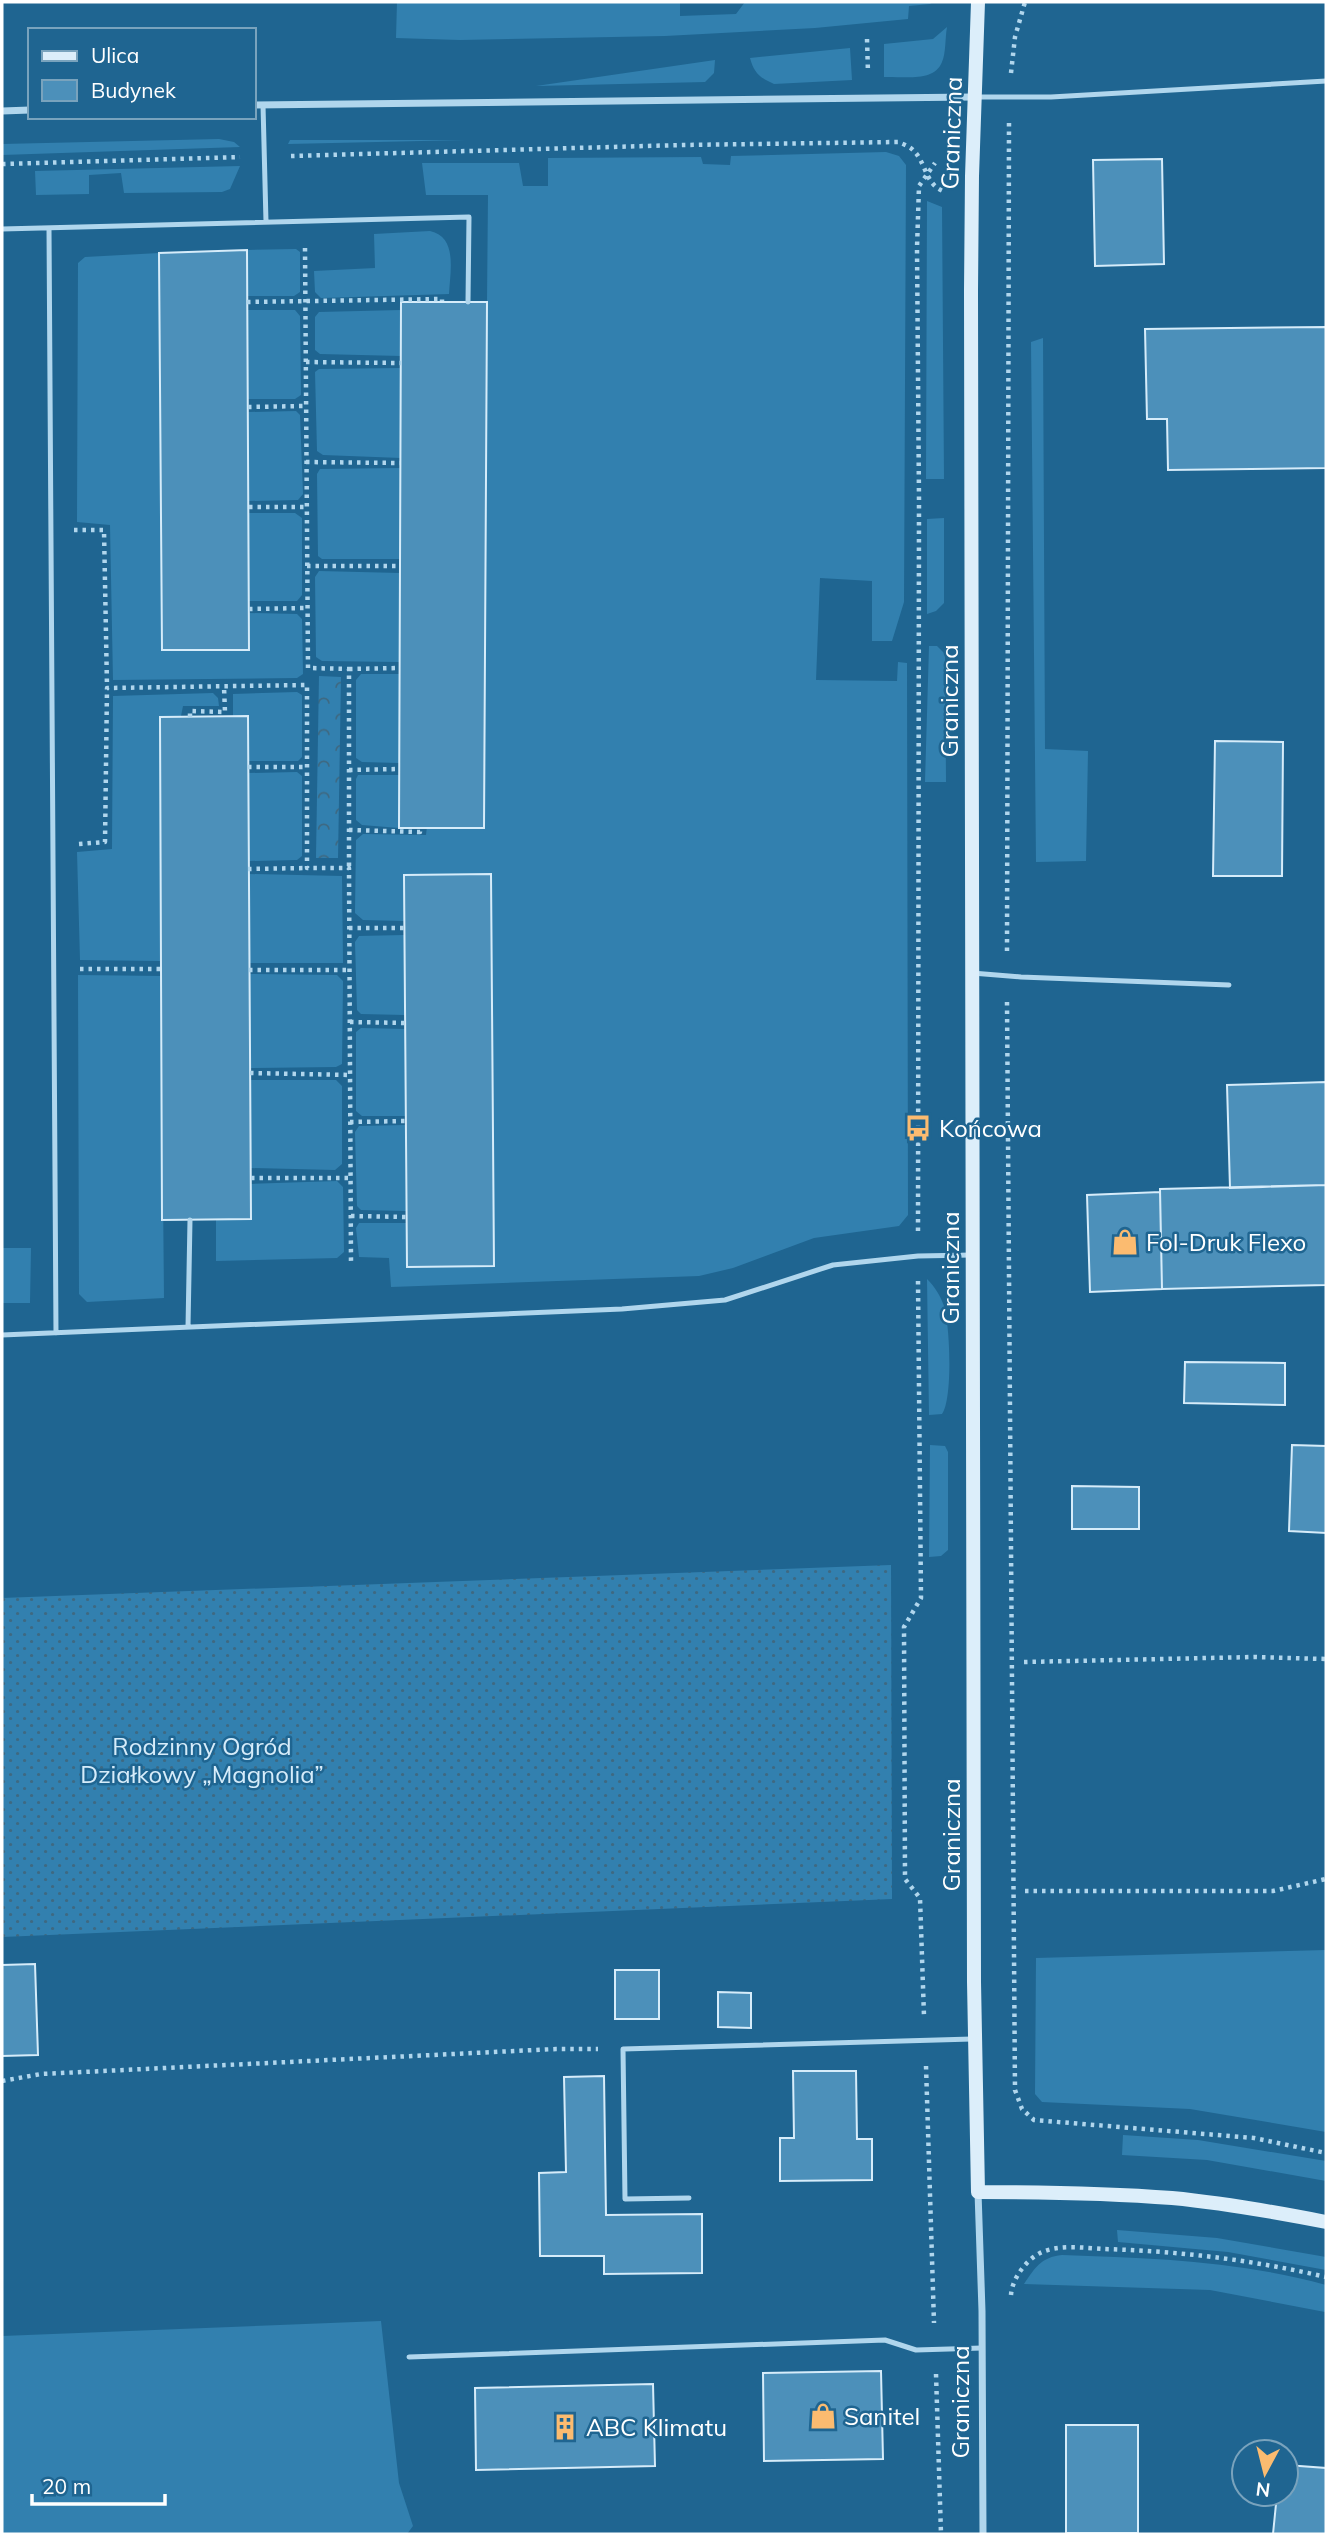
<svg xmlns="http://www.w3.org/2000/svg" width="1328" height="2536" font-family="Mulish,sans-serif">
	<defs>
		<pattern id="park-crowns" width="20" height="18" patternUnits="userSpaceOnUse" patternTransform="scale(1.75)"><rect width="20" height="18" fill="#3280af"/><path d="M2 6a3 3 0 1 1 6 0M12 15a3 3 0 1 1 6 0" fill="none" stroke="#3e6982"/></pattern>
		<pattern id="garden-dots" width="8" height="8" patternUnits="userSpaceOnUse" patternTransform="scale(1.75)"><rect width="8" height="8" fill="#3280af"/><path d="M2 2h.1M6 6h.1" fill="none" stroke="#3e6982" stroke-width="1.8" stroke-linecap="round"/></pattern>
	</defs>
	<rect width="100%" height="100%" fill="#1f6591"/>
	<!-- grass -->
	<path fill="#3280af" d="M397,2H680V16L736,14L745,2H933L930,4L909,6L908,19L815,28L665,36L460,40L396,38Z
		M947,27C945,38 946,53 942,62C934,83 901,76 884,77V44L933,39Z
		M850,48L852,80L774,84C760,78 754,73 750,58Z
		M715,60L714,73L705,82L536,86Z
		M219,139L234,142L240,147L2,155V144Z
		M290,140H466L288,144Z
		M886,152L899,156L906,165L904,602L892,641H872V581L820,578L816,680L897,681L898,662L907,663L908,1215L899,1226L814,1238L733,1268L699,1276L391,1287L389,1258L359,1257L356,1228L359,1223H406L407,1267L494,1266L491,874L404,875V921L363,920L355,913L356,840L363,834L426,835L487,302L488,195H426L422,163H519L523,186H548V158L701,157L703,164L730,165L731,156Z
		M240,166L230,189L222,192L124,193L121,173L89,175V194L36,195L35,171Z
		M927,201L942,207L944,479H926Z
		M430,231C458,237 450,272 449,294L321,298L315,292L314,271L375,268L374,234Z
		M296,249L300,252V292L294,296H247V250Z
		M159,253L162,650H249V613L297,614L302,619L303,674L297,678L113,680L110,525L77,522L78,263L85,257Z
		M247,310H295L300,316L301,395L295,399H248Z
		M401,310V356L320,354L315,350V317L319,312Z
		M1043,338L1045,749L1088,751L1086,861L1036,862L1031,342Z
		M401,368V458L323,455L317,451L315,372L319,369Z
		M296,411L300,415L303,494L298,500L248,501V412Z
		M401,468L400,559H322L318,556L317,474L320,469Z
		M248,513H295L302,518V595L297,601H249Z
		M944,518V603L936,611L927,614V519Z
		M319,571L400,573L399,662L322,661L316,657L315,577Z
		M929,646H937L945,654L946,782H925Z
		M361,674H400L399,763L362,762L356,758V680Z
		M297,692L302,695V757L298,761H248V717H233V694Z
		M213,693L218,698L219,706H183L181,716L160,717L161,961L80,960L77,852L112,849L113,696Z
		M297,772L302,776V856L297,860L249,861L248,773Z
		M358,775H399V828L362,825L356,820V779Z
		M249,874L342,876L343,963H249Z
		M404,935L405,1015L361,1014L357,1010L355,942L359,936Z
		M249,974L337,975L343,981L342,1064L336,1067L250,1068Z
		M78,975L161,976L164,1298L87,1302L79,1294Z
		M361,1028L405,1029V1116H362L356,1111V1032Z
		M250,1080H336L342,1086V1164L335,1170L250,1168Z
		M405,1125L406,1211L361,1210L357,1206L355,1132L359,1126Z
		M337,1181L343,1187L344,1252L337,1258L216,1261V1219H250V1184Z
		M2,1248H31L30,1303H2Z
		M927,1279C935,1287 940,1295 944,1306C950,1325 953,1399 942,1414L929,1415Z
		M930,1445L945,1446L948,1452V1550L941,1556L929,1557Z
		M1326,1950V2132L1190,2109L1042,2102L1035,2094L1036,1958Z
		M1123,2135L1198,2140L1326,2161V2181L1207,2160L1122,2155Z
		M1117,2230L1217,2238L1326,2257V2270L1228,2252L1118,2242Z
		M1062,2255C1151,2258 1240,2261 1326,2285L1325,2312L1210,2290L1024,2284C1035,2268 1041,2257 1062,2255Z
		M381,2321L399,2483L413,2526L407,2534H2V2336Z"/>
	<!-- park -->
	<path fill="url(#park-crowns)" d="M319,676L341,677L338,858H316Z"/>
	<!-- garden -->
	<path fill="url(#garden-dots)" d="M891,1565L892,1899L2,1937V1598Z"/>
	<!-- building -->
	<path fill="#4c90ba" stroke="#d6ecfa" stroke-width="2" d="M1162,159L1164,264L1095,266L1093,160Z
		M247,250L249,650H162L159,253Z
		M401,302H487L484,828H399Z
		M1326,327V468L1168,470L1167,419H1147L1145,329Z
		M248,716L251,1219L162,1220L160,717Z
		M1215,741L1283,742L1282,876H1213Z
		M491,874L494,1266L407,1267L404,875Z
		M1326,1082V1185L1230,1188L1227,1085Z
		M1326,1185V1285L1162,1289L1160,1189Z
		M1160,1192L1162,1289L1090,1292L1087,1195Z
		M1185,1362L1285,1363V1405L1184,1403Z
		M1292,1445L1326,1446V1533L1289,1531Z
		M1072,1486L1139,1487V1529H1072Z
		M35,1964L38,2055L2,2056V1965Z
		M615,1970H659V2019H615Z
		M718,1992L751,1993V2028L718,2027Z
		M793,2071H856L857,2139H872V2180L780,2181V2138H794Z
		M604,2076L606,2215L702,2214V2273L604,2274V2256H540L539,2173L566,2172L564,2077Z
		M881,2371L883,2459L764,2461L763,2373Z
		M653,2384L655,2466L476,2470L475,2388Z
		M1066,2425H1138V2533H1066Z
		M1286,2465L1326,2468V2534H1273L1277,2494H1286Z"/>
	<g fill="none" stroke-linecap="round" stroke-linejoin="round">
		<!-- path -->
		<path stroke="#b0d6ed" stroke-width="4.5" stroke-dasharray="3.5 5" stroke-linecap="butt" d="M867,39L868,73
			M1011,73L1015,37L1025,2
			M291,156L682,145L898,142C903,144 909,146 913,150C926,162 925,184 943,191
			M2,164L240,157
			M305,248L308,668L349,669V868
			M247,302L442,299V301
			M306,362L401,363
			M248,407L306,406
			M306,462L400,463
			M249,507H307
			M74,530H104L107,687
			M307,566H400
			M249,609L307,608
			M349,669L399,668
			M190,717V711L225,712L224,687
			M248,767H307
			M349,770L399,769
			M349,830L420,832V828
			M79,844L105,842L107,688L307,685V868H349L351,1264
			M248,869L307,868
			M349,928H404
			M1007,951L1009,123
			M80,969H161
			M249,970H350
			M1007,1002L1015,2090L1022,2109L1034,2120L1254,2138L1326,2153
			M350,1022L405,1023
			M250,1073L350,1075
			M350,1122L405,1121
			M251,1178H350
			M351,1216L406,1217
			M918,1231L919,500L917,248L919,186L935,163
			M918,1281L921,1598L904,1627L905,1879L920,1898L924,2016
			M1024,1662L1254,1657L1326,1659
			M1025,1891H1273L1326,1879
			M926,2066L934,2323
			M2,2081L41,2074L556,2049H598
			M1011,2295C1012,2279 1026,2260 1040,2253C1058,2244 1085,2248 1104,2249C1179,2251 1253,2260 1326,2277
			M936,2374L941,2534"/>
		<!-- lane -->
		<path stroke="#b0d6ed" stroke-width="5" d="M977,97H1051L1326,81
			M263,105L266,222
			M49,228L56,1333
			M2,229L469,217L468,302
			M972,973L1021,977L1229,985
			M188,1327L190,1220
			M2,1335L622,1309L725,1300L833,1265L918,1256L972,1255
			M689,2198L625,2199L623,2049L972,2039
			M409,2357L885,2340L916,2350L982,2348"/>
		<!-- street -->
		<path stroke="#b0d6ed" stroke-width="7" d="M254,105L974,97
			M2,111L30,110
			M978,2192L982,2311L983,2534"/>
		<!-- secondary -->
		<path stroke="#dceefa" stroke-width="14" d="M978,2L972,176L971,291L974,1982L978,2192C1043,2192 1107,2193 1172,2198C1224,2203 1275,2212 1326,2222"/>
	</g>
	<!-- icons -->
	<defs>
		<g id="bus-bare" transform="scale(2.1)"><path d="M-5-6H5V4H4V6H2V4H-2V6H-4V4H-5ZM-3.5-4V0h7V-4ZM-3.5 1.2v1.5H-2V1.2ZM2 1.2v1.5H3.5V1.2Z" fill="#fbbb70" stroke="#1f6591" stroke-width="2.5" paint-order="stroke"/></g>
		<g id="shop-bare" transform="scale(2.1)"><path d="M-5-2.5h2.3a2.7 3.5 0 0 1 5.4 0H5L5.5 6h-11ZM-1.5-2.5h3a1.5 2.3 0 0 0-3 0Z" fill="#fbbb70" stroke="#1f6591" stroke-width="2.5" paint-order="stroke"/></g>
		<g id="building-bare" transform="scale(2.1)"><path d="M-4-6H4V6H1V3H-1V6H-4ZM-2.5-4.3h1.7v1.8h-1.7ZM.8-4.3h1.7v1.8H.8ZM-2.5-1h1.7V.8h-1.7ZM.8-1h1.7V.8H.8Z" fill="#fbbb70" stroke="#1f6591" stroke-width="2.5" paint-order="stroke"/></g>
	</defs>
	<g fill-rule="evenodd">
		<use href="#bus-bare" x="918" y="1128"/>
		<use href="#shop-bare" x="1125" y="1242"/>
		<use href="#shop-bare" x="823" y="2416"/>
		<use href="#building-bare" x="565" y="2427"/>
	</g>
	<g text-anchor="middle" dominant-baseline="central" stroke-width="5" stroke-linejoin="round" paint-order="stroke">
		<!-- street labels -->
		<g font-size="24" fill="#fff" stroke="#1f6591">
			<text transform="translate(951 133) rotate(-88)">Graniczna</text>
			<text transform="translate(949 701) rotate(-90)">Graniczna</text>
			<text transform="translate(950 1268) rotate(-90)">Graniczna</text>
			<text transform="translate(951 1835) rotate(-90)">Graniczna</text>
			<text transform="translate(960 2402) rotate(-90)">Graniczna</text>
		</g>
		<!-- poi labels -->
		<g font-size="24" fill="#fff" stroke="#1f6591" text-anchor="start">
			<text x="939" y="1128">Końcowa</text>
			<text x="1146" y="1242">Fol-Druk Flexo</text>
			<text x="844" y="2416">Sanitel</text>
			<text x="586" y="2427">ABC Klimatu</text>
		</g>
		<!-- park labels -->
		<g font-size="24" fill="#d6ecfa" stroke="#1f6591">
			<text x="202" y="1746">Rodzinny Ogród<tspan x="202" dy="28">Działkowy „Magnolia”</tspan></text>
		</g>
	</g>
	<!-- border -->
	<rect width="1328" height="2536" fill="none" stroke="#ffffff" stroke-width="7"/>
	<!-- legend -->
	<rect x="28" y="28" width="228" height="91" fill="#1f6591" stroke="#79a3bd" stroke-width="2"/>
	<rect x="42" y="51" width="35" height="10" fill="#dceefa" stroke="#79a3bd" stroke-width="2"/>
	<text x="91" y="63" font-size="21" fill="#ffffff">Ulica</text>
	<rect x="42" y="80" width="35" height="21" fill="#4c90ba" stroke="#79a3bd" stroke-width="2"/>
	<text x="91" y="98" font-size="21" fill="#ffffff">Budynek</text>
	<!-- north arrow -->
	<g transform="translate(1265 2473) rotate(187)"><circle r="33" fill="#1f6591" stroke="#79a3bd" stroke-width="2"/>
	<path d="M0-5L12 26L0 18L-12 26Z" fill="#fbbb70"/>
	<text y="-10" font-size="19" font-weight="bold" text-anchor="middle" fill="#ffffff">N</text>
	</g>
	<!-- scale -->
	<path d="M32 2494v10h133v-10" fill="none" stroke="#ffffff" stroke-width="3.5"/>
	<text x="42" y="2494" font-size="21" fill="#ffffff" stroke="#1f6591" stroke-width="5" paint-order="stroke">20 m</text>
</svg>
